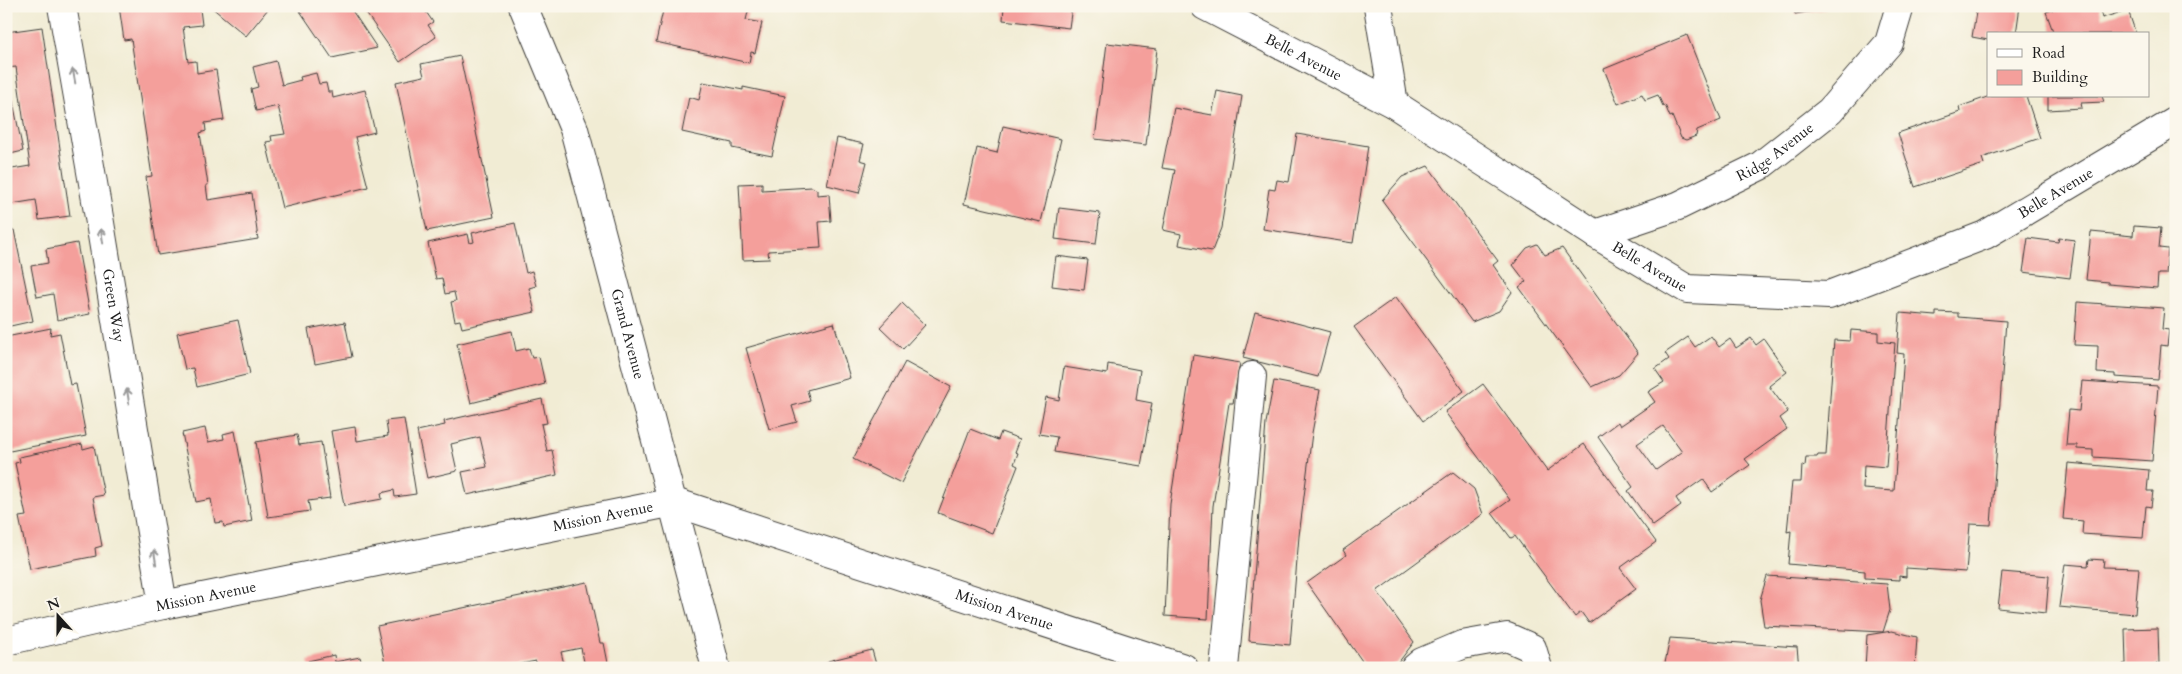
<svg xmlns="http://www.w3.org/2000/svg" width="2182" height="674" font-family="Cardo,serif">
	<rect width="100%" height="100%" fill="#fbf7ec"/>
	<filter id="ink" filterUnits="userSpaceOnUse"><feTurbulence type="fractalNoise" baseFrequency=".02" numOctaves="2"/><feDisplacementMap in="SourceGraphic" scale="10" xChannelSelector="R" yChannelSelector="G"/><feConvolveMatrix kernelMatrix="1 2 1 2 8 2 1 2 1" color-interpolation-filters="sRGB"/></filter>
	<filter id="wash" filterUnits="userSpaceOnUse"><feTurbulence type="fractalNoise" baseFrequency=".0096" numOctaves="4" result="noise"/><feDisplacementMap in="SourceGraphic" scale="20" xChannelSelector="R" yChannelSelector="G"/><feGaussianBlur stdDeviation="1.12" result="paint"/><feColorMatrix in="noise" values="0 0 0 0 0 0 0 0 0 0 0 0 0 0 0 0 0 1.4 0 .05"/><feComposite in="paint" operator="in"/></filter>
	<g filter="url(#wash)">
		<rect width="100%" height="100%" fill="#f1ecd4"/>
		<g id="blocks">
			<!-- building -->
			<path fill="#f49f9b" fill-rule="evenodd" d="M119,6H196L200,9L202,25L183,27L188,62L196,61L197,73L216,70L224,120L205,123L206,131L200,133L208,185H206L208,200L252,193L258,239L158,255L146,177L152,176L131,39L124,40Z
				M210,6H265L268,9L246,36Z
				M301,6H349L377,48L332,58L298,8Z
				M361,6H422L433,22L428,25L436,37L400,62Z
				M664,6L749,8L746,20L762,23L755,53L751,52L749,63L656,42Z
				M1004,6H1072L1069,28L1003,20Z
				M1793,6H1826V9L1795,14Z
				M1977,6H2020L2016,34H1988V40L1972,37Z
				M2064,6H2099L2102,18L2128,10L2136,34H2054L2046,12Z
				M42,27L70,216L39,220L36,200L6,205V170L30,166L16,67L6,68V32Z
				M1687,35L1721,120L1697,130L1696,136L1686,140L1681,138L1672,116L1670,117L1665,105L1663,106L1658,95L1645,100L1642,94L1618,104L1604,69Z
				M1107,43L1157,49L1146,145L1095,139Z
				M460,56L494,217L427,231L396,82L424,76L421,64Z
				M276,61L282,85L301,80L300,77L316,73L319,84L326,83L328,92H332L333,98L365,90L375,132L355,137L368,187L282,208L266,142L272,141L271,136L285,134L278,106L256,111L251,89L258,87L253,67Z
				M703,82L743,90V87L785,96L772,156L732,148V143L682,132L689,97L699,100Z
				M1217,91L1242,96L1221,228L1212,251L1179,245L1181,234L1163,230L1175,170L1162,168L1174,108L1212,115Z
				M11,92L23,151L6,155V93Z
				M1990,96H2026L2040,138L1982,158L1984,164L1915,187L1898,133L1960,112L1959,107Z
				M2048,96H2102L2104,102L2081,103L2082,108L2048,110Z
				M1003,126L1061,139L1041,222L964,204L977,148L997,153Z
				M1297,134L1368,146L1353,243L1263,229L1269,189L1275,190L1277,180L1289,182Z
				M837,138L864,144L860,160L867,162L859,193L827,185Z
				M1428,166L1498,261L1493,265L1512,292L1499,311L1472,322L1382,200L1402,177Z
				M762,183V190L812,187L817,190V195L829,194L831,221L819,222L821,248L768,251L769,259L743,260L739,184Z
				M1059,208L1100,213L1096,244L1055,239Z
				M515,223L526,273L532,271L536,286L529,288L535,312L462,328L460,320L455,321L451,302L456,301L454,292L445,294L442,278L436,279L428,243L468,234L470,243L474,242L472,233Z
				M2134,226L2161,228L2159,248L2168,249L2166,274H2158L2157,288L2108,284V282L2086,280L2091,232L2133,236Z
				M14,230L33,321L6,327V231Z
				M2028,238L2058,242L2059,238L2075,240L2070,278L2023,272Z
				M77,243L90,314L57,320L53,294L37,297L31,266L48,263L46,249Z
				M1537,244L1545,255L1562,248L1638,353L1619,375L1592,387L1519,287L1526,282L1513,265L1527,248Z
				M1056,256L1088,260L1084,290L1052,286Z
				M1396,297L1464,391L1423,421L1354,327Z
				M2077,302L2164,308L2162,329L2169,330L2167,346L2161,345L2158,380L2115,377V374L2097,373L2098,346L2074,345Z
				M902,303L925,325L903,349L880,327Z
				M1255,312L1330,332L1318,377L1243,358Z
				M1936,312L1958,313V317L2006,321L1991,525L1970,524L1966,572L1906,568V577L1899,576V580L1865,578V571L1788,564L1791,531L1787,532L1792,482H1801L1802,465L1805,466L1806,457H1817L1818,455H1826L1834,340L1850,341L1851,330L1878,332V341L1895,343L1886,467L1864,465L1863,489L1894,491L1904,354L1897,353L1900,313L1936,316Z
				M238,320L250,374L197,387L193,368L185,369L177,333Z
				M345,322L352,357L315,364L308,329Z
				M834,323L850,378L807,390L810,401L792,406L797,422L769,429L746,348Z
				M51,328L50,335L60,333L70,385L76,384L86,436L10,451L6,429V337Z
				M512,331L516,351L529,348L532,358L539,357L545,384L471,403L457,344Z
				M1711,336L1719,347L1730,339L1736,348L1751,338L1756,345L1764,339L1787,372L1769,386L1788,412L1780,418L1787,429L1745,459L1750,465L1712,492L1703,479L1676,498L1681,506L1653,526L1628,491L1633,487L1598,437L1618,422L1620,426L1655,402L1648,392L1664,382L1655,369L1669,359L1665,353L1688,337L1695,347ZM1663,426L1682,452L1656,470L1637,444Z
				M1193,355L1240,363L1233,403H1229L1213,506L1208,619L1165,616L1170,504Z
				M905,362L951,387L901,483L853,459Z
				M1108,364L1140,370L1136,400L1152,403L1141,466L1054,452L1057,437L1039,434L1046,397L1059,400L1064,367L1107,374Z
				M1274,381L1320,390L1312,433L1299,536L1290,645L1249,641L1266,423Z
				M2082,381L2158,386L2152,461L2093,457V450L2077,449V445H2066L2069,410L2079,411Z
				M1483,384L1547,471L1584,444L1656,542L1620,568L1636,589L1589,623L1581,612L1575,617L1515,536L1511,538L1492,513L1510,500L1445,412Z
				M542,399L547,423L541,424L547,451L552,450L557,475L467,495L462,472L487,467L480,437L451,444L457,471L427,478L417,431L445,425L444,421Z
				M404,419L416,494L395,497L394,490L381,493L382,499L344,506L331,431L355,427L357,441L388,436L386,421Z
				M205,428L208,442L224,439L223,434L235,431L252,521L224,527L223,522L215,523L211,499L196,502L182,433Z
				M970,429L998,440L1001,432L1020,439L1015,452L1018,453L1014,464L1018,466L992,533L938,513Z
				M297,435L299,445L321,442L330,498L308,501L310,511L268,517L256,442Z
				M82,444L83,449L94,446L104,495L93,497L102,546L95,548L96,556L30,569L19,517L26,516L15,463L20,462L19,457Z
				M2068,463L2149,470L2147,491H2153L2151,507L2146,506L2143,538L2082,534L2083,521L2063,519Z
				M1453,472L1474,489L1483,514L1377,591L1414,642L1398,663L1385,668H1367L1307,583L1346,555L1343,550Z
				M2089,559L2104,560L2103,567L2139,568L2135,614L2059,607L2065,564L2088,566Z
				M2002,572L2049,576L2046,613L1998,608Z
				M1767,576L1887,584L1890,610L1883,632L1764,626L1760,600Z
				M587,582L600,643H604L609,668H580L585,666L581,648L561,652L565,668H537L536,661L501,668H386L377,626Z
				M2158,628L2159,664H2156L2157,668H2123V664H2126L2125,629Z
				M1892,631L1917,637L1915,668H1865L1867,635Z
				M1670,638L1797,647L1799,668H1664Z
				M872,650L877,668H825L828,661Z
				M334,655L335,662L360,657L363,668H310L308,661Z"/>
		</g>
	</g>
	<g filter="url(#ink)">
		<use href="#blocks" fill-opacity="0" stroke="#3c3b38" stroke-width="1"/>
		<g fill="none" stroke-linecap="round" stroke-linejoin="round">
			<!-- minor casing -->
			<g stroke="#3c3b38" stroke-width="30">
				<g id="minor">
					<path id="s1" d="M62,6L100,223L163,605"/>
					<path id="s2" d="M523,6L574,129L716,668"/>
					<path id="s3" d="M1205,6L1394,104L1595,234L1687,289L1829,295L1985,235L2176,121"/>
					<path d="M1378,6L1394,104"/>
					<path id="s4" d="M1595,234L1678,206L1760,166L1830,111L1889,43L1900,6"/>
					<path id="s5" d="M6,641L163,605L674,502L1184,668"/>
					<path d="M1224,668L1252,376"/>
					<path d="M1415,668L1422,662L1462,645L1507,637L1532,648L1538,668"/>
				</g>
			</g>
			<!-- minor -->
			<use href="#minor" stroke="#fff" stroke-width="28"/>
		</g>
		<!-- one-way arrows -->
		<defs><path id="oneway-shaft" d="M-6 0H5M1.5-3L5.5 0L1.5 3" fill="none" stroke-width="1.6" stroke-linecap="round" stroke-linejoin="round" transform="scale(1.25)"/></defs>
		<g stroke="#999">
			<use href="#oneway-shaft" transform="translate(74 76) rotate(-100)"/>
			<use href="#oneway-shaft" transform="translate(102 236) rotate(-99)"/>
			<use href="#oneway-shaft" transform="translate(128 396) rotate(-99)"/>
			<use href="#oneway-shaft" transform="translate(155 557) rotate(-99)"/>
		</g>
	</g>
	<g text-anchor="middle" dominant-baseline="central" stroke-width="4.5" stroke-linejoin="round" paint-order="stroke">
		<!-- street labels -->
		<g font-size="15" fill="#1c1c1c" stroke="#fbf7ec">
			<text stroke="none"><textPath href="#s3" startOffset="111">Belle Avenue</textPath></text>
			<text stroke="none"><textPath href="#s4" startOffset="199">Ridge Avenue</textPath></text>
			<text stroke="none"><textPath href="#s3" startOffset="951">Belle Avenue</textPath></text>
			<text stroke="none"><textPath href="#s3" startOffset="516">Belle Avenue</textPath></text>
			<text stroke="none"><textPath href="#s1" startOffset="304">Green Way</textPath></text>
			<text stroke="none"><textPath href="#s2" startOffset="345">Grand Avenue</textPath></text>
			<text stroke="none"><textPath href="#s5" startOffset="610">Mission Avenue</textPath></text>
			<text stroke="none"><textPath href="#s5" startOffset="205">Mission Avenue</textPath></text>
			<text stroke="none"><textPath href="#s5" startOffset="1030">Mission Avenue</textPath></text>
		</g>
	</g>
	<!-- margin -->
	<rect width="2182" height="674" fill="none" stroke="#fbf7ec" stroke-width="25"/>
	<!-- legend -->
	<rect x="1987" y="32" width="162" height="65" fill="#fbf7ec" stroke="#a29f99"/>
	<rect x="1997" y="49" width="25" height="8" fill="#ffffff" stroke="#a29f99"/>
	<text x="2032" y="58" font-size="15" fill="#1c1c1c">Road</text>
	<rect x="1997" y="70" width="25" height="15" fill="#f49f9b" stroke="#a29f99"/>
	<text x="2032" y="82" font-size="15" fill="#1c1c1c">Building</text>
	<!-- north arrow -->
	<g transform="translate(58 616) rotate(339)" stroke="#fbf7ec" stroke-width="4" paint-order="stroke">
	<path d="M0-4L9 19L0 12L-9 19Z" fill="#1c1c1c"/>
	<text y="-8" font-size="14" font-weight="bold" text-anchor="middle" fill="#1c1c1c">N</text>
	</g>
</svg>
